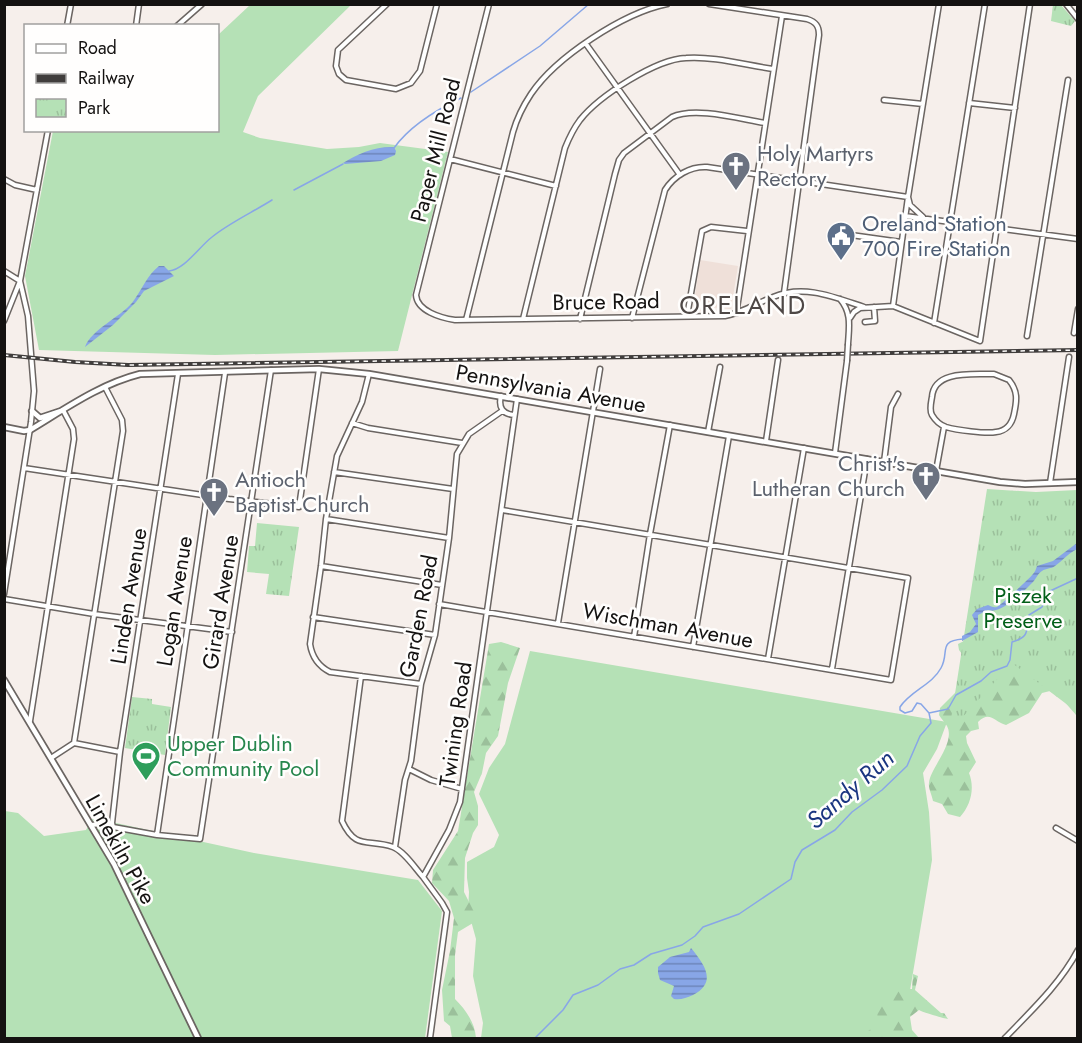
<svg xmlns="http://www.w3.org/2000/svg" width="1082" height="1043" font-family="Jost,sans-serif">
	<defs>
		<pattern id="forest-firs" width="22" height="20" patternUnits="userSpaceOnUse" patternTransform="scale(1.5)"><rect width="22" height="20" fill="#b5e1b6"/><path d="M5 1l3.5 6h-7zM16 11l3.5 6h-7z" fill="#9bc09b"/></pattern>
		<pattern id="park-tufts" width="24" height="20" patternUnits="userSpaceOnUse" patternTransform="scale(1.5)"><rect width="24" height="20" fill="#b5e1b6"/><path d="M3 7l-1-3M5 7V3M7 7l1-3M15 17l-1-3M17 17v-4M19 17l1-3" fill="none" stroke="#9bc09b"/></pattern>
		<pattern id="water-rules" width="6" height="5" patternUnits="userSpaceOnUse" patternTransform="scale(1.5)"><rect width="6" height="5" fill="#88a6e7"/><path d="M0 2.5h6" fill="none" stroke="#6e86ba"/></pattern>
	</defs>
	<rect width="100%" height="100%" fill="#f6efeb"/>
	<!-- built -->
	<path fill="#efe0d9" d="M700,260L738,266L731,309L706,307L705,311L693,310Z"/>
	<!-- green -->
	<path fill="#b5e1b6" d="M250,5H351L258,96L243,132L260,138L327,149L359,147L380,143L448,152L398,351L215,355L39,350L25,276L53,131L218,130V35Z
		M530,651L947,722L937,749L923,773L929,812L932,860L902,1038H481L483,1023L473,976L476,939L468,910L469,892L467,878V862L494,847L499,835L479,794L489,768L505,744Z
		M5,811L18,813L44,836L86,830L93,818L254,853L418,880L442,911L425,1038H5Z"/>
	<!-- forest -->
	<path fill="url(#forest-firs)" d="M1077,624V716L1062,699L1050,691L1042,693L1029,713L1006,725C994,722 990,710 978,722L979,729L971,731L966,736L967,743L976,762L969,773C975,788 971,805 960,817L948,814L942,804L933,801C932,795 928,788 929,783C930,768 956,743 947,726C945,722 941,719 939,715L940,708L957,691L962,654L959,650L958,644L966,640Z
		M501,642L520,648L508,683L498,736L486,753L482,773L474,792L478,806V825L473,833L465,858L464,892L478,920L458,932L455,955V999C466,1010 475,1023 476,1038H452L450,1026L444,1021L442,990L450,951L454,918L449,901L432,883L433,870L458,831L489,644Z
		M913,974L918,976L915,990L941,1013H944L948,1019C942,1018 922,1012 919,1010L910,1017L912,1030L919,1038H880L874,1036L872,1038H862L868,1031L874,1027L878,1020L877,1013L882,1002L900,989H912Z"/>
	<!-- park -->
	<path fill="url(#park-tufts)" d="M1061,5L1075,21L1071,26L1051,21L1053,5Z
		M987,489L1036,492L1077,490V712L1012,663L949,732Z
		M257,523L299,527L289,596L266,594L269,574L247,572L249,546H255Z
		M132,697L152,699V704L171,707L165,755L125,748Z"/>
	<!-- water -->
	<path fill="url(#water-rules)" d="M394,147L396,151L395,155L381,161L345,164L343,163C357,154 376,146 394,147Z
		M159,266H164L174,276L144,291L136,302L113,325L85,347C91,330 120,317 132,303C142,290 147,275 159,266Z
		M1077,543V549C1069,553 1063,560 1055,566C1051,569 1046,568 1042,571C1038,573 1036,579 1033,582C1024,591 1001,615 988,610L978,615V632L962,641V636L970,632L976,624L972,615L977,609L988,605C991,606 993,608 997,607C1000,606 1031,577 1033,574C1035,572 1036,569 1037,566L1053,561Z
		M691,948C704,964 718,982 693,995C686,998 681,1000 674,999L671,996L674,986L660,980L658,973V967L670,957L689,952Z"/>
	<g fill="none" stroke-linecap="round" stroke-linejoin="round">
		<!-- stream -->
		<path stroke="#88a6e7" stroke-width="1.5" d="M471,92L540,46L589,4
			M394,148C409,127 436,110 461,98
			M294,190L343,164
			M169,271C184,270 199,247 212,237C229,223 253,212 272,200
			M929,713L948,709L956,695L981,681L991,672L1007,666L1010,660L1012,642C1030,637 1026,631 1029,615L1042,607L1050,591L1078,578
			M535,1038L563,1010L573,995L598,985L620,969L634,965L651,954L682,945L695,936L703,927L739,914L791,879L795,862L802,850L835,830L852,812L882,790L907,766L920,736L931,723L929,713L921,704L917,703L912,711L905,713L900,710V707C910,691 932,685 941,668C950,652 937,641 963,639"/>
		<!-- minor casing -->
		<g stroke="#6b6562" stroke-width="7">
			<path id="minor" d="M387,4L338,50L336,66L339,74L346,80L396,89L411,83L420,71L437,4
				M489,4L416,295C417,311 441,318 455,320L725,316C742,313 757,303 773,297C804,284 834,297 864,307
				M709,4L807,19C816,22 819,26 819,35L784,293
				M1066,4L1078,19
				M67,26L71,4
				M136,26L139,4
				M177,26L202,4
				M586,44L680,175
				M884,100L923,104
				M969,103L1015,108
				M450,159L556,186
				M4,179L15,185L37,190
				M905,216L1078,239
				M851,235L901,242
				M4,271L20,281
				M840,299C852,313 849,327 848,344
				M893,306L908,197L939,4
				M737,313V308L782,16
				M687,316L702,231L711,227L747,231
				M632,318L665,190C674,176 690,166 707,167L908,197L910,205L923,217
				M850,318L854,312L860,308L893,306L980,341L1030,4
				M523,319L565,148C569,138 574,128 580,120C599,96 656,59 686,58C714,56 745,65 773,69
				M580,319L615,174L619,160L624,153L672,117C695,106 740,119 765,123
				M466,320L513,132C517,118 523,106 531,94C556,57 623,13 667,4
				M4,321L20,281L48,130
				M865,322L875,321L874,307
				M934,323L985,4
				M1074,333L1078,309
				M1027,336L1068,80
				M369,374L362,402L337,456L326,519L321,566L310,644C312,657 318,666 330,672L421,684
				M994,374L1009,380C1018,391 1017,400 1014,414C1012,424 1006,431 996,432C986,434 956,430 946,427C940,425 935,420 932,415C929,410 931,403 932,397C934,369 975,375 994,374Z
				M501,396C498,408 503,414 514,415
				M352,423L368,428L462,443
				M708,432L720,367
				M766,441L778,360
				M835,453L847,361
				M884,462L891,407L898,394
				M24,468L229,499L299,507L319,369
				M936,471L944,427
				M334,472L453,489
				M1050,483L1069,357
				M326,519L449,538
				M321,566L442,585
				M4,594L31,422L34,391L28,316L20,281
				M4,599L94,614L232,632
				M439,604L891,680L908,578L502,510
				M313,617L435,635
				M558,623L600,369
				M634,637L650,534L670,425
				M693,647L729,436
				M768,659L804,448
				M832,669L867,459
				M361,676L342,821C356,851 368,838 393,847C404,851 415,868 423,877
				M30,721L74,439L73,429L63,410
				M74,743L123,431L122,420L105,387
				M51,758L74,743L120,752
				M409,769L431,780L462,789
				M112,823L120,752L178,374
				M91,825L112,823L113,827L157,835L200,839L271,370
				M1056,828L1078,841
				M157,835L225,373
				M395,847L405,780L411,761L421,684L435,635L449,538L457,454L469,434L502,411
				M430,1038L447,912L442,903L423,877L449,830L460,802L517,399
				M1005,1038C1031,1011 1060,984 1078,950"/>
		</g>
		<!-- major casing -->
		<g stroke="#6b6562" stroke-width="8">
			<path id="major" d="M32,411L40,418L61,411
				M4,427L24,431L30,430C65,409 100,384 140,374L319,369L369,374L1000,482L1025,484L1078,482
				M4,680L114,864L198,1038"/>
		</g>
		<!-- minor -->
		<use href="#minor" stroke="#fff" stroke-width="4"/>
		<!-- major -->
		<use href="#major" stroke="#fff" stroke-width="4.5"/>
		<!-- rail casing -->
		<g stroke="#403d3c" stroke-width="4">
			<path id="rail" d="M4,355L75,362L128,365L1078,350"/>
		</g>
		<!-- rail -->
		<use href="#rail" stroke="#fffefd" stroke-width="1.5" stroke-dasharray="4.5" stroke-linecap="butt"/>
		<!-- minor-bridge casing -->
		<g stroke="#6b6562" stroke-width="7" stroke-linecap="butt">
			<path id="minor-bridge" d="M847,361L848,344"/>
		</g>
		<!-- minor-bridge -->
		<use href="#minor-bridge" stroke="#fff" stroke-width="4"/>
	</g>
	<!-- icons -->
	<defs>
		<g id="church-pin" transform="scale(1.5)"><path d="M0 17L-7.5 6A9.5 9.5 0 1 1 7.5 6Z" fill="#6b7280" stroke="#fffefd"/><path d="M-1.2-6h2.4v3.5h3.3v2.4h-3.3V6h-2.4V-.1h-3.3v-2.4h3.3Z" fill="#fff"/></g>
		<g id="civic-pin" transform="scale(1.5)"><path d="M0 17L-7.5 6A9.5 9.5 0 1 1 7.5 6Z" fill="#5c6f8a" stroke="#fffefd"/><path d="M-.6-6.5H3V-4.5H.6V-3L4-1V1h2V6H-6V1h2V-1L-.6-3ZM-1.2 2.5V6h2.4V2.5Z" fill="#fff"/></g>
		<g id="stadium-pin" transform="scale(1.5)"><path d="M0 17L-7.5 6A9.5 9.5 0 1 1 7.5 6Z" fill="#2e9e5b" stroke="#fffefd"/><path d="M0-5a6.5 5 0 1 0 0 10a6.5 5 0 1 0 0-10ZM-3.5-1.8h7v3.6h-7Z" fill="#fff"/></g>
	</defs>
	<g fill-rule="evenodd">
		<use href="#church-pin" x="736" y="166"/>
		<use href="#civic-pin" x="841" y="236"/>
		<use href="#church-pin" x="926" y="476"/>
		<use href="#church-pin" x="214" y="492"/>
		<use href="#stadium-pin" x="146" y="756"/>
	</g>
	<g text-anchor="middle" dominant-baseline="central" stroke-width="5" stroke-linejoin="round" paint-order="stroke">
		<!-- street labels -->
		<g font-size="22" fill="#141211" stroke="#fffefd">
			<text transform="translate(435 150) rotate(-76)">Paper Mill Road</text>
			<text transform="translate(606 301) rotate(-1)">Bruce Road</text>
			<text transform="translate(551 388) rotate(10)">Pennsylvania Avenue</text>
			<text transform="translate(128 596) rotate(-81)">Linden Avenue</text>
			<text transform="translate(174 601) rotate(-81)">Logan Avenue</text>
			<text transform="translate(220 602) rotate(-81)">Girard Avenue</text>
			<text transform="translate(418 616) rotate(-79)">Garden Road</text>
			<text transform="translate(668 625) rotate(10)">Wischman Avenue</text>
			<text transform="translate(455 724) rotate(-82)">Twining Road</text>
			<text transform="translate(121 849) rotate(61)">Limekiln Pike</text>
		</g>
		<!-- worship labels -->
		<g font-size="22" fill="#5b616d" stroke="#fffefd" text-anchor="start">
			<text x="757" y="153">Holy Martyrs<tspan x="757" dy="25">Rectory</tspan></text>
			<text x="905" y="463" text-anchor="end">Christ's<tspan x="905" dy="25">Lutheran Church</tspan></text>
			<text x="235" y="479">Antioch<tspan x="235" dy="25">Baptist Church</tspan></text>
		</g>
		<!-- service labels -->
		<g font-size="22" fill="#4e5e75" stroke="#fffefd" text-anchor="start">
			<text x="862" y="223">Oreland Station<tspan x="862" dy="25">700 Fire Station</tspan></text>
		</g>
		<!-- park labels -->
		<g font-size="22" fill="#025f18" stroke="#fffefd">
			<text x="1023" y="595">Piszek<tspan x="1023" dy="25">Preserve</tspan></text>
		</g>
		<!-- leisure labels -->
		<g font-size="22" fill="#27864d" stroke="#fffefd" text-anchor="start">
			<text x="167" y="743">Upper Dublin<tspan x="167" dy="25">Community Pool</tspan></text>
		</g>
		<!-- water labels -->
		<g font-size="24" font-style="italic" fill="#1a3580" stroke="#fffefd">
			<text transform="translate(850 789) rotate(-41)">Sandy Run</text>
		</g>
		<!-- quarter labels -->
		<g font-size="26" letter-spacing="1.5" fill="#4e4846" stroke="#fffefd">
			<text x="743" y="305">ORELAND</text>
		</g>
	</g>
	<!-- border -->
	<rect width="1082" height="1043" fill="none" stroke="#141211" stroke-width="12"/>
	<!-- legend -->
	<rect x="24" y="24" width="195" height="108" fill="#fffefd" stroke="#a1a09f" stroke-width="1.5"/>
	<rect x="36" y="44" width="30" height="9" fill="#ffffff" stroke="#a1a09f" stroke-width="1.5"/>
	<text x="78" y="54" font-size="18" fill="#141211">Road</text>
	<rect x="36" y="74" width="30" height="9" fill="#403d3c" stroke="#a1a09f" stroke-width="1.5"/>
	<text x="78" y="84" font-size="18" fill="#141211">Railway</text>
	<rect x="36" y="99" width="30" height="18" fill="url(#park-tufts)" stroke="#a1a09f" stroke-width="1.5"/>
	<text x="78" y="114" font-size="18" fill="#141211">Park</text>
</svg>
